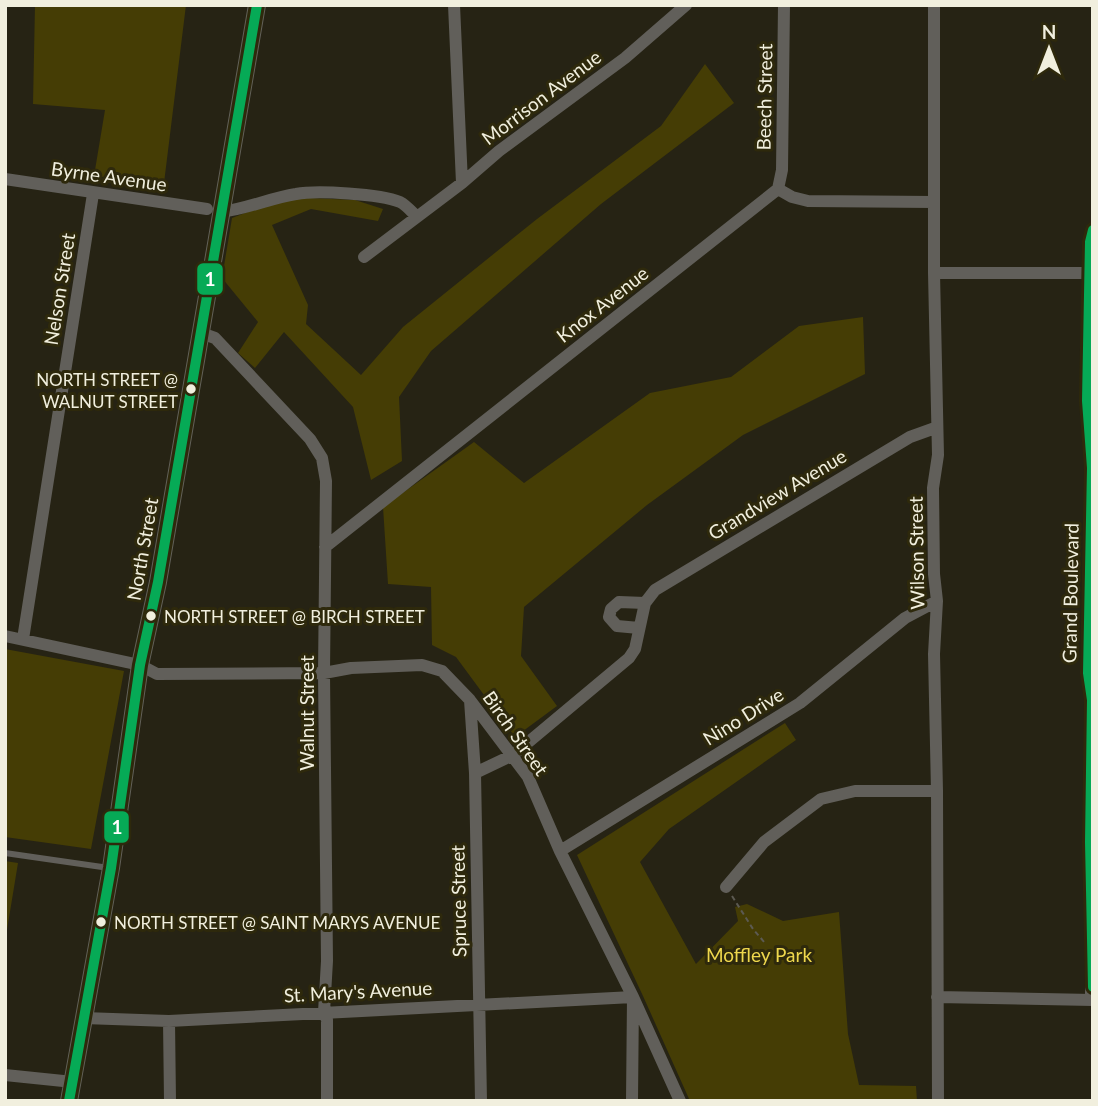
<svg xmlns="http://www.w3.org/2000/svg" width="1098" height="1106" font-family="Lato,sans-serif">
	<rect width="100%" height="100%" fill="#262314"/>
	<!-- green -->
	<path fill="#453d05" d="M35,5H186L164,183L94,176L105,110L33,104Z
		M705,64L734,103L601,204L431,351L399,397L402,461L371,480L353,407L284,332L255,368L238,353L258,322L222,278L232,218L286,197L355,200L383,209L378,221L311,209L272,225L308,305L306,324L361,375L403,327L537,219L661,126Z
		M863,317L865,374L743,435L647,505L524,607L521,656L557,706L515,737L456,657L432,645L431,587L388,584L383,507L474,442L524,483L650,393L731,377L799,326Z
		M5,649L124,671L91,849L5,837Z
		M785,723L796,740L669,829L640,862L696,964L738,921L735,907L747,904L783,921L839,912L848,1034L859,1085L916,1086L917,1101H690L643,996L577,855Z
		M5,861L18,863L5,942Z"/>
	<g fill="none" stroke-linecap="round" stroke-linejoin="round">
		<!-- path -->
		<path stroke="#5c5a52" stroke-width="2" stroke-dasharray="5 3.5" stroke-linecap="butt" d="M732,896L753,929L765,943"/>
		<!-- service -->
		<path stroke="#615f5a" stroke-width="6" d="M5,853L109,868"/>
		<!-- minor -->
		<path stroke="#615f5a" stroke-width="12" d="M454,5L462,183
			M934,5V273L938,455L933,488L934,574L937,601L934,654L937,791L938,1101
			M5,179L207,209
			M778,189L782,170L784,5
			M778,189L792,197L808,201L934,202
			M221,212C247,209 270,198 296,194C317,190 380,194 400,202C406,205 411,211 416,216
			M364,257L462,183L499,151L625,58L686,5
			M934,273H1090
			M201,333L215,338L310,439L322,458L326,481L324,673L327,961L324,1012L327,1020V1101
			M325,547L778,189
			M639,628L617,626L609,617L611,609L619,602L645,603
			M5,636L140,665L157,674L324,673L351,668L422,665L442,671L470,700L528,777L560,851L633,997L680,1101
			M23,639L93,194
			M470,700L475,773L481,1101
			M475,773L513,755L629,658L635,649L645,603L655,590L910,437L935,428
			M560,851L800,703L905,618L937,601
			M726,887L764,842L821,799L855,791H937
			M937,997L1093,1000
			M1091,1000L1092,700L1088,673L1092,468L1087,401L1090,242L1093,229
			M84,1018L169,1021L633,997L632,1101
			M169,1021L170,1101
			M5,1075L73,1082"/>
		<!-- secondary -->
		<path stroke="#626159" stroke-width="18" d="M69,1101L111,868L140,665L158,582L257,5"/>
		<!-- bus-1 casing -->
		<g stroke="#2e290c" stroke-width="16">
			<path id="bus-1" d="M1093,230L1090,242L1087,401L1092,468L1088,673L1092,700L1090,842L1093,987
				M69,1101L111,868L140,665L158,582L257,5"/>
		</g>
		<!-- bus-1 -->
		<use href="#bus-1" stroke="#06aa56" stroke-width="10"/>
	</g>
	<!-- markers -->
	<g fill="#f1efde" stroke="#2e290c" stroke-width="2.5">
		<circle cx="191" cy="389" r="6"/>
		<circle cx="151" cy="616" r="6"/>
		<circle cx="101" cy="922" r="6"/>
	</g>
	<g text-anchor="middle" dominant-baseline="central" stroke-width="6" stroke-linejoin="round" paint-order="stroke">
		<!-- bus labels -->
		<g font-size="17" fill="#f1efde" stroke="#2e290c" text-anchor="start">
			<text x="178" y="379" text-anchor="end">NORTH STREET @<tspan x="178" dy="22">WALNUT STREET</tspan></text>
			<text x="164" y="616">NORTH STREET @ BIRCH STREET</text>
			<text x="114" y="922">NORTH STREET @ SAINT MARYS AVENUE</text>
		</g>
		<!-- street labels -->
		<g font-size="19" fill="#f1efde" stroke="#2e290c">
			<text transform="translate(541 97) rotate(-37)">Morrison Avenue</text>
			<text transform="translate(764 97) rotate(-89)">Beech Street</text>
			<text transform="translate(109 176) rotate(8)">Byrne Avenue</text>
			<text transform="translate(59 289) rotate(-81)">Nelson Street</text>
			<text transform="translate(602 304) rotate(-38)">Knox Avenue</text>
			<text transform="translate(777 494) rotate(-31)">Grandview Avenue</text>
			<text transform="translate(142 549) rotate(-80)">North Street</text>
			<text transform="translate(916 553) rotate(-91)">Wilson Street</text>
			<text transform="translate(1070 593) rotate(-89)">Grand Boulevard</text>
			<text transform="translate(306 713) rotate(-90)">Walnut Street</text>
			<text transform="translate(743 716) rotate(-32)">Nino Drive</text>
			<text transform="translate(516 733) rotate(55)">Birch Street</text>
			<text transform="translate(458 901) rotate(-91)">Spruce Street</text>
			<text transform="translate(358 991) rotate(-3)">St. Mary's Avenue</text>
		</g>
		<!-- park labels -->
		<g font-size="19" fill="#eed74d" stroke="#2e290c">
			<text x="759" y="954">Moffley Park</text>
		</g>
	</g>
	<g stroke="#2e290c" stroke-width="2.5">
		<rect x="196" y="262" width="28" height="34" rx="7" fill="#06aa56"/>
		<rect x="103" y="810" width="27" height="34" rx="7" fill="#06aa56"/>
	</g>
	<g font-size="19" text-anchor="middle" font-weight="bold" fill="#fff">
		<text x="210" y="286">1</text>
		<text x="117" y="834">1</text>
	</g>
	<!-- border -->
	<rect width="1098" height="1106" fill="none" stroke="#f1efde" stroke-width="14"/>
	<!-- north arrow -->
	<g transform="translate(1049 49)" stroke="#2e290c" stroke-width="5" paint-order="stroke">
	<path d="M0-5L12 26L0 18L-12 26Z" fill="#f1efde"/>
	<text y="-10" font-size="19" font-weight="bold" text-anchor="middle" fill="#f1efde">N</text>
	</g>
</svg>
